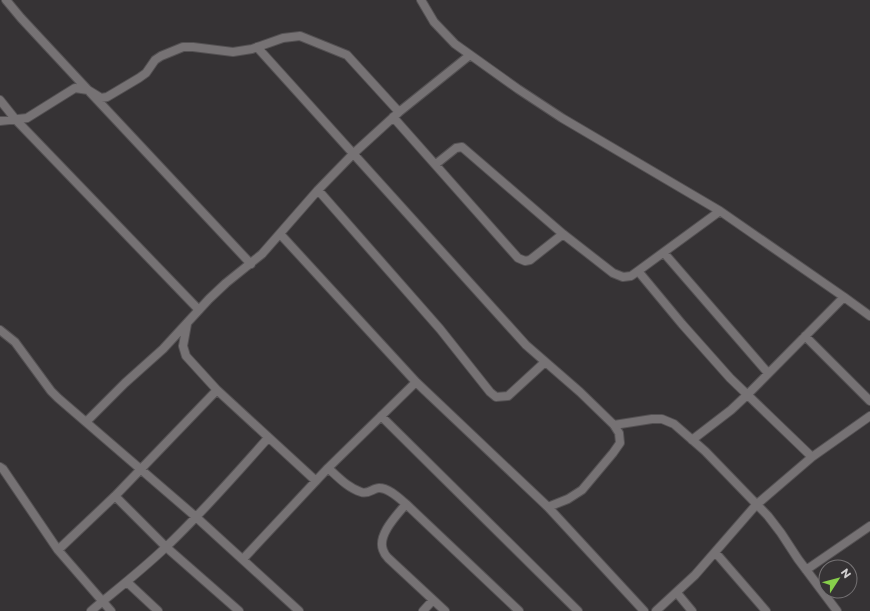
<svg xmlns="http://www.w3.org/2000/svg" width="870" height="611" font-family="Montserrat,sans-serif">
	<rect width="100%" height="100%" fill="#363335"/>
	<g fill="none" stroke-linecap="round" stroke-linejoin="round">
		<!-- minor casing -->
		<g stroke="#545153" stroke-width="10">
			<path id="minor" d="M6,0L21,18L88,90L251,264
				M421,0L434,22L455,44L518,89L562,118L720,211L844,297L870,316
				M257,47L526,345L580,392L614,425L619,433L620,443L613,453L582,490L568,499L548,507
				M0,100L16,120L199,310
				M393,117L518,258L525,261L530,260L563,234
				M0,121L27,118L75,88L88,90L101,98L107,97L139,78L146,73L155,60L161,56L183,47H193L233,52L252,49L283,38L300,36L347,55L399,112
				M436,164L456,148L462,147L563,234L613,273L623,277L631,276L638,271L720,211
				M318,190L440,329L490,392L496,397L508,396L545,362
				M281,235L416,382L548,507L644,611
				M664,253L768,373
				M638,271L682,324L730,378L812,457
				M187,324L183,346L186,356L217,390
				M0,330L15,342L51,391L58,398L196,517L299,611
				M805,336L870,401
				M381,416L578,611
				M86,422L125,383L163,349L209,299L226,283L262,254L318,190L354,153L399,112L470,55
				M614,425L652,419H662L674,424L705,451L768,516L781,533L798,559L837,611
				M692,440L731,410L747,395L844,297
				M0,467L3,469L58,550L111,611
				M328,468C338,477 348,488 361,492C368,495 373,488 379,488C389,488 399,498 406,504L519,611
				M115,496L166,547L239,611
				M406,504C397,515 377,535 383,550C384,553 386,556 388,558L445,611
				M58,550L115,496L217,390L316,481
				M715,552L766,611
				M243,559L328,468L416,382
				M806,570L870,526
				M127,582L158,611
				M677,593L692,611
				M91,611C116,590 142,570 166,547C202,513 235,475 268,438
				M423,611L433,600
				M656,611L695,575L756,505L812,457L870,416"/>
		</g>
		<!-- minor -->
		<use href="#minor" stroke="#767274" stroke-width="8"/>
	</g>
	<!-- north arrow -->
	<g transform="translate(838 579) rotate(54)"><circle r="19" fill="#363335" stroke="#757274"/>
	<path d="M0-3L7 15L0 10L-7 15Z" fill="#87cf4b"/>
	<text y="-6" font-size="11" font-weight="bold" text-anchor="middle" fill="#d3d1d2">N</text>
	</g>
</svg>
